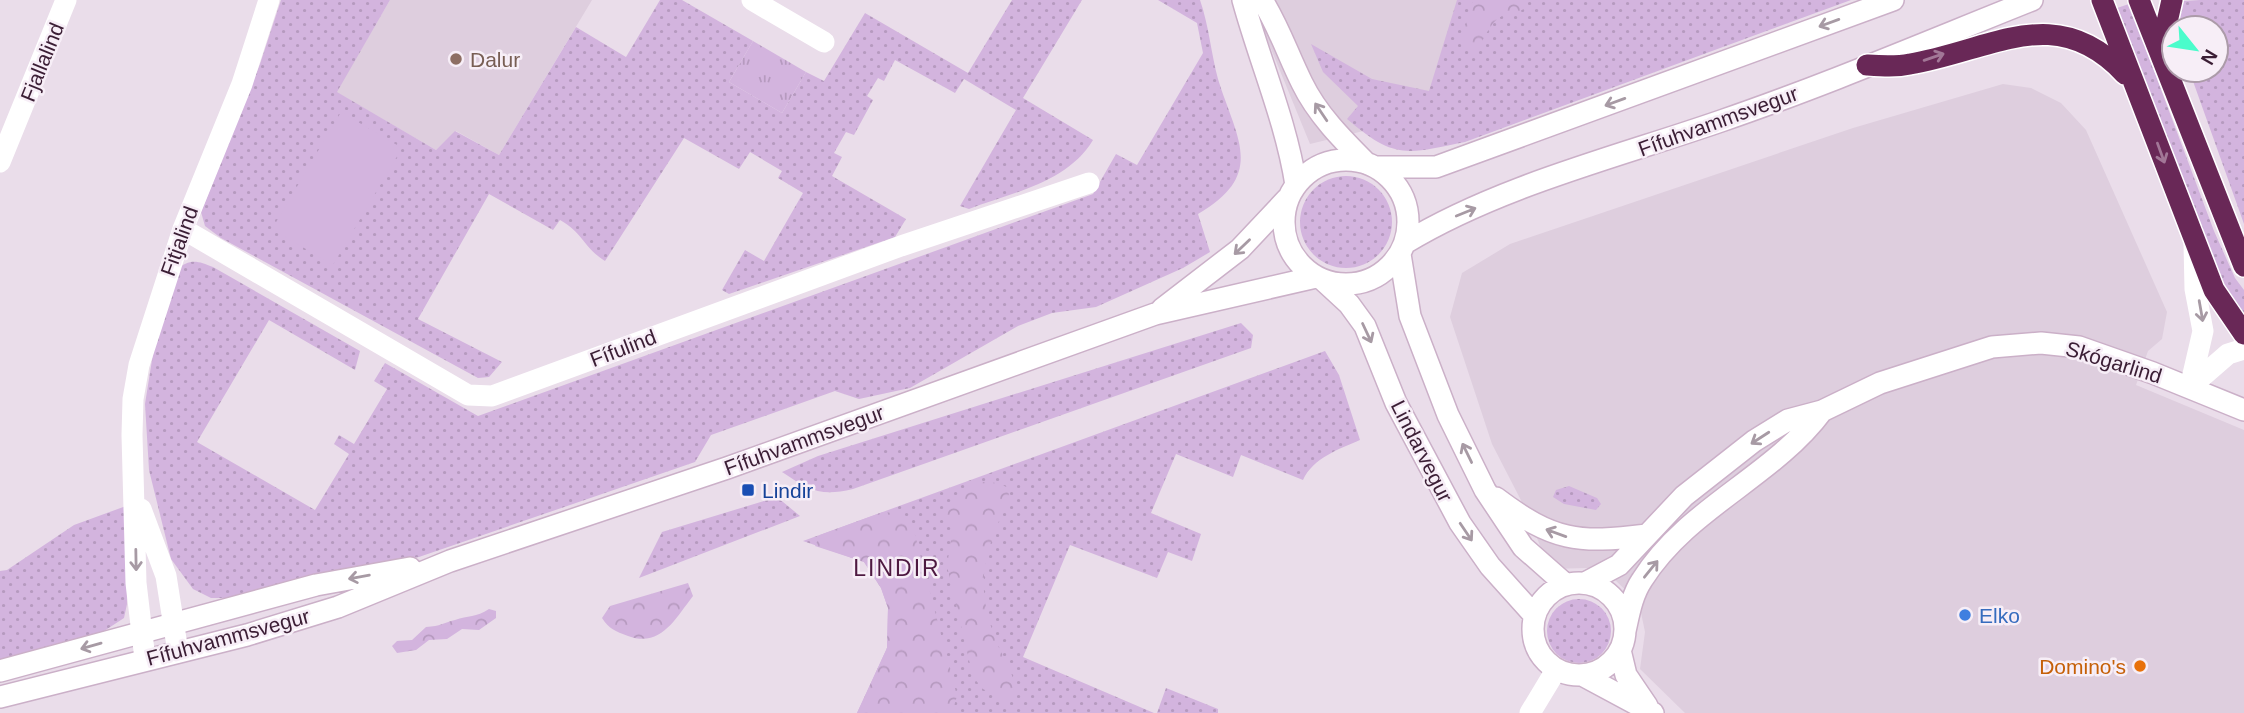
<svg xmlns="http://www.w3.org/2000/svg" width="2244" height="713" font-family="Arial,sans-serif">
	<defs>
		<pattern id="grass-dots" width="8" height="8" patternUnits="userSpaceOnUse" patternTransform="scale(1.75)"><rect width="8" height="8" fill="#d3b4de"/><path d="M2 2h.1M6 6h.1" fill="none" stroke="#b69abf" stroke-width="1.8" stroke-linecap="round"/></pattern>
		<pattern id="forest-crowns" width="20" height="18" patternUnits="userSpaceOnUse" patternTransform="scale(1.75)"><rect width="20" height="18" fill="#d3b4de"/><path d="M2 6a3 3 0 1 1 6 0M12 15a3 3 0 1 1 6 0" fill="none" stroke="#b69abf"/></pattern>
		<pattern id="park-tufts" width="24" height="20" patternUnits="userSpaceOnUse" patternTransform="scale(1.75)"><rect width="24" height="20" fill="#d3b4de"/><path d="M3 7l-1-3M5 7V3M7 7l1-3M15 17l-1-3M17 17v-4M19 17l1-3" fill="none" stroke="#b69abf"/></pattern>
	</defs>
	<rect width="100%" height="100%" fill="#eaddea"/>
	<!-- built -->
	<path fill="#decede" d="M390,0H592L499,155L456,131L436,150L336,92Z
		M1251,0H1742L1388,125L1310,144Z
		M2003,84L2031,88L2061,103L2086,130L2167,312L2162,339L2148,351L2136,385L2244,430V713H1685L1640,669L1645,632L1639,603L1614,579L1587,568L1549,569L1527,512L1492,444L1450,317L1462,273L1510,244L1853,128Z"/>
	<!-- grass -->
	<path fill="url(#grass-dots)" d="M281,0H390L337,92L436,150L455,131L499,155L576,27L626,57L660,0H682L753,41L729,82L782,113L806,72L824,81L865,13L968,73L1012,0H1082L1023,98L1093,140C1067,183 1013,192 969,209L960,206L1016,110L964,79L955,93L895,60L884,81L878,78L867,96L873,100L854,135L846,132L834,153L842,157L832,176L906,219L895,237L729,294L722,290L745,250L764,261L803,193L778,178L782,171L750,152L739,169L684,138L605,261C583,247 584,234 560,220L553,230L489,194L418,319L502,362L489,377L478,378L221,238L205,226L201,212L260,64Z
		M1158,0H1200C1209,26 1211,53 1218,79C1236,138 1267,174 1198,214L1210,252L1183,268L1096,307L1052,313L1018,326L910,388L859,399L835,391L711,435L695,462L419,557L297,579L230,598H211L193,589L171,559L149,470L145,404L155,341L176,270C190,258 198,261 213,267L360,351L355,370L269,320L197,442L315,510L349,454L334,444L339,435L354,444L387,389L374,381L385,363L478,416L1093,194L1116,154L1137,165L1203,53L1197,23Z
		M1457,0H1851L1465,142C1406,154 1395,160 1347,119L1358,106L1323,72L1311,44L1372,79L1429,91Z
		M2200,0H2244V224L2189,70H2216V28H2179L2178,17L2184,1Z
		M2129,4L2214,231L2235,278L2244,290V320L2227,295L2203,240L2125,31L2117,8Z
		M1300 222a46 46 0 1 1 92 0a46 46 0 1 1-92 0Z
		M1241,323L1253,335L1251,348L853,489C820,497 809,490 782,472L818,456Z
		M1325,351L1339,375L1360,440C1339,449 1313,458 1303,480L1241,455L1233,477L1176,454L1151,513L1201,534L1192,561L1168,552L1157,578L1070,545L1023,657L1154,713H857L887,648L888,608L881,588L864,562L803,541Z
		M1569,486L1597,498L1601,504L1596,510L1564,504L1553,497L1556,490Z
		M777,497L800,516L639,578L662,532Z
		M126,506L127,604L124,618L98,635L0,661V571L7,570L74,525Z
		M1547 631a32 32 0 1 1 64 0a32 32 0 1 1-64 0Z
		M1166,688L1218,709V713H1157Z"/>
	<!-- forest -->
	<path fill="url(#forest-crowns)" d="M1473,0H1528C1524,16 1513,10 1502,16C1487,24 1486,41 1474,51H1465L1460,43Z
		M983,482L999,483L1008,488L1009,497C985,554 973,579 996,641C1003,659 1018,676 1013,695L1004,700L983,689L973,677L947,566L953,526L944,513L967,488Z
		M883,512L904,514L913,527L957,696L952,713H857L887,648L888,608L881,588L864,562L815,546L820,535Z
		M688,583L693,596C675,619 661,648 628,636C615,631 609,629 602,618L610,606Z
		M489,609L496,611V618L479,630L462,629L447,639L429,640L416,650L397,653L392,646L397,641L412,640L426,627C441,626 443,623 455,620C468,615 476,618 489,609Z"/>
	<!-- park -->
	<path fill="url(#park-tufts)" d="M753,41L806,72L782,113L729,82Z"/>
	<!-- pitch -->
	<path fill="#d3b4de" d="M341,112L402,148L333,265L272,229Z"/>
	<g fill="none" stroke-linecap="round" stroke-linejoin="round">
		<!-- secondary casing -->
		<g stroke="#cbb0c8" stroke-width="24">
			<path id="secondary" d="M1243,0C1260,62 1286,121 1296,185
				M1262,0C1279,27 1288,55 1302,83C1317,114 1342,139 1366,163
				M1284 222a62 62 0 1 1 124 0a62 62 0 1 1-124 0Z
				M1376,167H1436L1893,0
				M1405,243C1499,186 1617,157 1721,121C1826,85 1929,41 2032,0
				M1400,254L1410,316L1448,415L1485,490L1523,547L1565,584
				M1324,281L1349,304L1365,326L1396,403L1460,523L1490,566L1534,615
				M1162,309L1240,249L1287,199
				M1496,498C1553,541 1578,544 1647,535
				M1533 629a46 46 0 1 1 92 0a46 46 0 1 1-92 0Z
				M1585,583L1619,565L1684,496L1754,441L1788,420L1822,411L1880,383L1992,347L2041,343L2079,347L2153,373L2244,410
				M1625,631C1629,613 1632,595 1642,580C1687,508 1773,477 1822,411
				M1620,650L1626,675L1647,706
				M0,671L316,585L410,568
				M1584,676L1653,713
				M0,697L247,635L338,607L450,561L727,468L1155,314L1316,277"/>
		</g>
		<!-- highway casing -->
		<g stroke="#fff" stroke-width="24">
			<path id="highway" d="M2102,0L2214,290L2244,334
				M2139,0L2244,266
				M2172,0L2167,22L2174,56
				M1867,65C1882,66 1896,67 1910,64C1993,50 2056,0 2125,74"/>
		</g>
		<!-- street -->
		<path stroke="#fff" stroke-width="21" d="M752,0L824,42
			M0,162L66,0
			M183,229L468,395L492,396L901,246L1089,183
			M2190,387L2203,331L2195,289L2194,244
			M2190,387L2228,354L2244,349
			M141,509L166,576L178,652
			M145,659L136,583L132,435L133,399L139,365L183,229L242,84L269,0
			M1530,713L1556,670"/>
		<!-- secondary -->
		<use href="#secondary" stroke="#fff" stroke-width="21"/>
		<!-- highway -->
		<use href="#highway" stroke="#692857" stroke-width="21"/>
	</g>
	<!-- one-way arrows -->
	<defs><path id="oneway-shaft" d="M-6 0H5M1.5-3L5.5 0L1.5 3" fill="none" stroke-width="1.6" stroke-linecap="round" stroke-linejoin="round" transform="scale(1.75)"/></defs>
	<g stroke="#a79aa4">
		<use href="#oneway-shaft" transform="translate(1829 23) rotate(160)"/>
		<use href="#oneway-shaft" transform="translate(1615 102) rotate(160)"/>
		<use href="#oneway-shaft" transform="translate(1321 112) rotate(-124)"/>
		<use href="#oneway-shaft" transform="translate(1466 212) rotate(-22)"/>
		<use href="#oneway-shaft" transform="translate(1242 247) rotate(136)"/>
		<use href="#oneway-shaft" transform="translate(2201 311) rotate(80)"/>
		<use href="#oneway-shaft" transform="translate(1367 333) rotate(65)"/>
		<use href="#oneway-shaft" transform="translate(1760 438) rotate(147)"/>
		<use href="#oneway-shaft" transform="translate(1467 453) rotate(-116)"/>
		<use href="#oneway-shaft" transform="translate(1466 532) rotate(56)"/>
		<use href="#oneway-shaft" transform="translate(1556 533) rotate(-160)"/>
		<use href="#oneway-shaft" transform="translate(136 560) rotate(89)"/>
		<use href="#oneway-shaft" transform="translate(1651 569) rotate(-51)"/>
		<use href="#oneway-shaft" transform="translate(359 577) rotate(170)"/>
		<use href="#oneway-shaft" transform="translate(91 646) rotate(164)"/>
	</g>
	<g stroke="#a27797">
		<use href="#oneway-shaft" transform="translate(1934 57) rotate(-19)"/>
		<use href="#oneway-shaft" transform="translate(2161 153) rotate(70)"/>
	</g>
	<!-- markers -->
	<circle fill="#8d6e63" stroke="#f7eef7" stroke-width="2.5" cx="456" cy="59" r="7"/>
	<rect fill="#1a4fb4" stroke="#f7eef7" stroke-width="2.5" x="741" y="483" width="14" height="14" rx="3.5"/>
	<circle fill="#3f7fe0" stroke="#f7eef7" stroke-width="2.5" cx="1965" cy="615" r="7"/>
	<circle fill="#e8710a" stroke="#f7eef7" stroke-width="2.5" cx="2140" cy="666" r="7"/>
	<g text-anchor="middle" dominant-baseline="central" stroke-width="5" stroke-linejoin="round" paint-order="stroke">
		<!-- education labels -->
		<g font-size="21" fill="#785e54" stroke="#f7eef7" text-anchor="start">
			<text x="470" y="59">Dalur</text>
		</g>
		<!-- street labels -->
		<g font-size="21" fill="#3b1e35" stroke="#f7eef7">
			<text transform="translate(42 62) rotate(-68)">Fjallalind</text>
			<text transform="translate(1718 121) rotate(-20)">Fífuhvammsvegur</text>
			<text transform="translate(179 241) rotate(-70)">Fitjalind</text>
			<text transform="translate(623 348) rotate(-21)">Fífulind</text>
			<text transform="translate(2114 362) rotate(17)">Skógarlind</text>
			<text transform="translate(804 440) rotate(-20)">Fífuhvammsvegur</text>
			<text transform="translate(1422 451) rotate(63)">Lindarvegur</text>
			<text transform="translate(228 637) rotate(-15)">Fífuhvammsvegur</text>
		</g>
		<!-- transit labels -->
		<g font-size="21" fill="#164399" stroke="#f7eef7" text-anchor="start">
			<text x="762" y="490">Lindir</text>
		</g>
		<!-- shop labels -->
		<g font-size="21" fill="#366cbe" stroke="#f7eef7" text-anchor="start">
			<text x="1979" y="615">Elko</text>
		</g>
		<!-- food labels -->
		<g font-size="21" fill="#c56008" stroke="#f7eef7" text-anchor="end">
			<text x="2126" y="666">Domino's</text>
		</g>
		<!-- neighbourhood labels -->
		<g font-size="23" letter-spacing="2" fill="#4e1941" stroke="#f7eef7">
			<text x="897" y="568">LINDIR</text>
		</g>
	</g>
	<!-- north arrow -->
	<g transform="translate(2195 49) rotate(120)"><circle r="33" fill="#f7eef7" stroke="#ac9ba9" stroke-width="2"/>
	<path d="M0-5L12 26L0 18L-12 26Z" fill="#4afccb"/>
	<text y="-10" font-size="19" font-weight="bold" text-anchor="middle" fill="#3b1e35">N</text>
	</g>
</svg>
